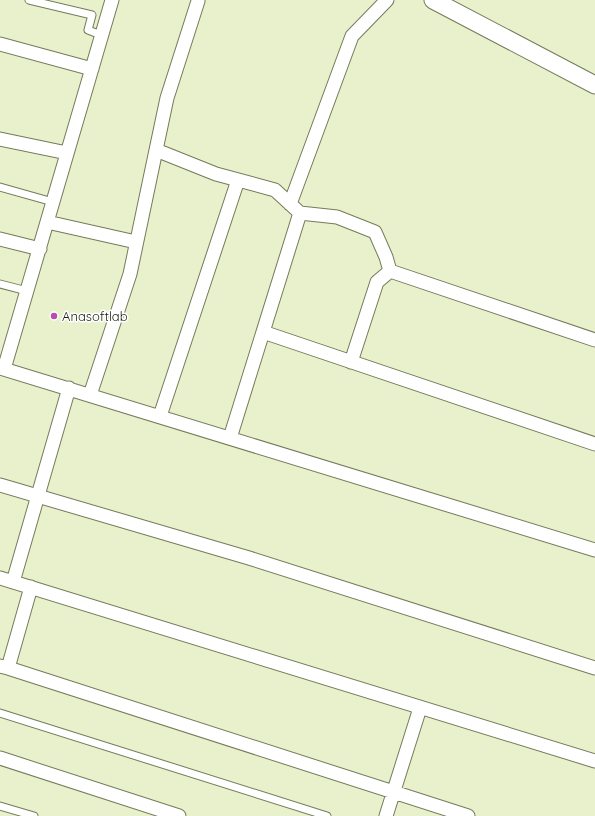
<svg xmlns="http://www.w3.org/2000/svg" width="595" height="816" font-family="Quicksand,sans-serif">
	<rect width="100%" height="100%" fill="#e8f1cb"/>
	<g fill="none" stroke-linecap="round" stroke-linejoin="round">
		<!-- service casing -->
		<g stroke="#747b5a" stroke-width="9">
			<path id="service" d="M29,0L92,15L88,30L101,35
				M0,187L53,202
				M0,284L27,291
				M0,713L327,816
				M0,806L34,816"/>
		</g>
		<!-- minor casing -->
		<g stroke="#747b5a" stroke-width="15">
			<path id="minor" d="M198,1L167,98L156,150L216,174L275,190L300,213L230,438
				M0,44L92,69
				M0,139L67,153
				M290,204L352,36L387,0
				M300,213L337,217L375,232L386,257L390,271L595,340
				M47,222L136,242
				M0,239L40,249
				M263,332L595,444
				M351,362L377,282L390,271
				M0,368L595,550
				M4,369L112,0
				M90,395L130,274L156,150
				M160,416L238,180
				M0,485L249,558L595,668
				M0,578L595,761
				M13,582L69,388
				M0,666L8,668L468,816
				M8,668L31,587
				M0,758L179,816
				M386,816L420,708"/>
		</g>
		<!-- tertiary casing -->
		<g stroke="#747b5a" stroke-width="19">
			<path id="tertiary" d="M433,0L595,85"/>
		</g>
		<!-- service -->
		<use href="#service" stroke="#fff" stroke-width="7"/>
		<!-- minor -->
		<use href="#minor" stroke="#fff" stroke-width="13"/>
		<!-- tertiary -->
		<use href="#tertiary" stroke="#fff" stroke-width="17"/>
	</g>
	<!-- markers -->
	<circle fill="#ba4dac" stroke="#fff" stroke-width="1.5" cx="54" cy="316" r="4"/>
	<g text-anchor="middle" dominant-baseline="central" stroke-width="3" stroke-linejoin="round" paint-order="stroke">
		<!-- poi labels -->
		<g font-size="13" fill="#16180b" stroke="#fff" text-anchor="start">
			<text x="62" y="316">Anasoftlab</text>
		</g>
	</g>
</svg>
